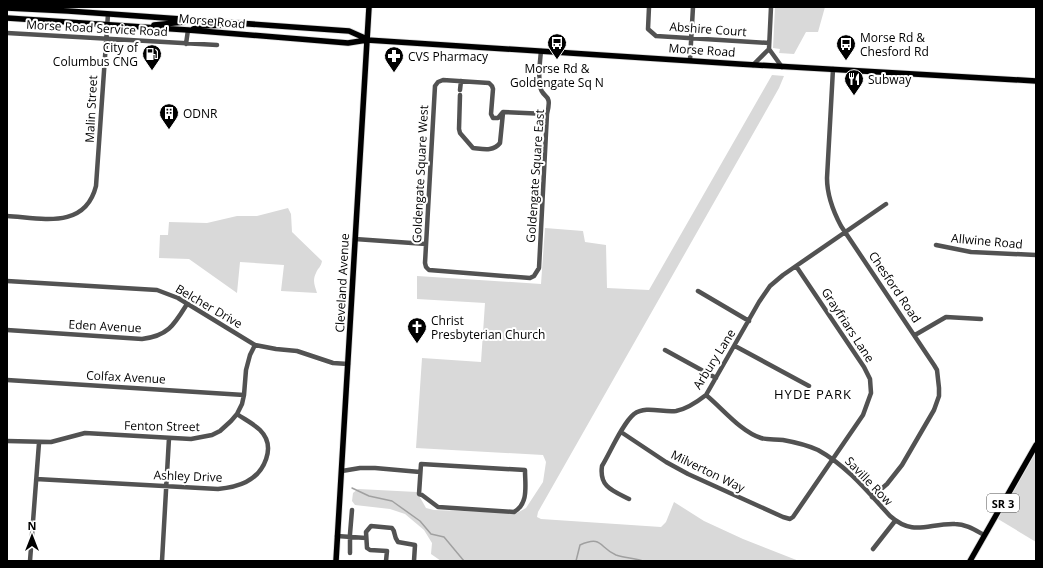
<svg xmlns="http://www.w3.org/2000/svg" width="1043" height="568" font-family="'Open Sans',sans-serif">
	<rect width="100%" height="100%" fill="#fff"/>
	<!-- green -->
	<path fill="#d9d9d9" d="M775,7H825L818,32H806L794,54L779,53L780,49L773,48Z
		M772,75L784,76L779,88L538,512L537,517L541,519L661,527L666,522L674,502L704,521L743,539L799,561H441L431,554L432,543L424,530L405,514L390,509L355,505L352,501L353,493L358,489L417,492L426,508L434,510L517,513L526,508L543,482L546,462L543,455L416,448L422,358L481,362L485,303L417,299V276L541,284L545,228L583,231L585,242L606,245L607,288L649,290Z
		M288,208L291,214L292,232L322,261C321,267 318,268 316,273C312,281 315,286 317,293L281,291L284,265L240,262L237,293L189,259L159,258L160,235H168L169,222L207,223L237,216H257Z
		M1036,452V542L998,519Z"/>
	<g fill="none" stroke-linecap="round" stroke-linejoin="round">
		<!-- stream -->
		<path stroke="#a0a0a0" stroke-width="1.5" d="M352,488L369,496L392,501L420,521L431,534L444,537L464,561
			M576,561L580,545C603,535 599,548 616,555C624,558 634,558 643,561"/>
		<!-- major casing -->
		<g stroke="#dbdbdb" stroke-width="7">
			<path id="major" d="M7,8L68,11L349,31L367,39
				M7,18L188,30L348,43L367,40L739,64L1036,81
				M154,25L184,22L187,21
				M193,29L201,26L226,25
				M336,561L369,7
				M970,561L1036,445"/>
		</g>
		<!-- minor -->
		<path stroke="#525252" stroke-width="4.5" d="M649,7L648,29L656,36L769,43
			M771,7L769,49L782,67
			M7,33L217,45
			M186,44L188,30
			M541,51C540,62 538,75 540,86C542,100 553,91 547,114L539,268L534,276L530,278L429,270L426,267L425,263L435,86L438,82L443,80L489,83L492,86L493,89L491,114L493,118H498L503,112L547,114
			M690,60L693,7
			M753,65L769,49
			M833,69L827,178C827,196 833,211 841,226L934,365L937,370L939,388V396L934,410L902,465L887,484L872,497
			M460,90L461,81
			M460,95L459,129L460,133L473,148C483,149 493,152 500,143L503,113
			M7,216C41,218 85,230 96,186L108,14
			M355,239L426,244
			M936,245L971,252L1036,255
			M7,281L157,290L178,298L255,345L276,349L297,351L333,363L348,364
			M698,291L749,321
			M7,330L142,339C168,336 174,325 187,304
			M915,335L946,317L981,319
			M735,346L809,386
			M665,350L716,378
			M7,380L244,395
			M706,395C722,408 741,432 761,438C768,440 775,439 783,440C794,442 807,445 818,450C847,466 868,492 890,516C914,537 928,523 955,524C966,524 975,530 984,535
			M621,432L666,462L688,474L783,517L790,519L793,517L863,415L871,393L870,379L864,367L796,266
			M7,441L51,442L85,433L191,439L212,435L220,431L231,421L237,414L242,404L244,395L246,370L250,355L255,345
			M421,464L525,470C525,486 529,503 514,512L438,507L422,495L419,494Z
			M342,471L360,468H375L420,472
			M36,479L218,489C228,488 236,487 246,482C264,473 277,447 260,430C254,424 244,419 237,414
			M629,499C613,491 599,487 602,466C610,453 622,424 634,414C646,405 663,413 676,411C687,409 697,402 706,395L759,302L770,286L783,275L886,204
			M337,536L366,538
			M873,549L895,521
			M350,553V534L352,510
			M30,561L39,443
			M162,561L169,438
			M386,561L387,551L370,550L367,548L366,532L371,526L392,528C396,532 393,536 398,542L415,545L414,561"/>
		<!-- major -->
		<use href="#major" stroke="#000" stroke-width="5.5"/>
	</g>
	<!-- icons -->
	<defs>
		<g id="bus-pin" transform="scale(1)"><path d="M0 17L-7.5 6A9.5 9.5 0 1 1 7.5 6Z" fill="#000" stroke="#fff"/><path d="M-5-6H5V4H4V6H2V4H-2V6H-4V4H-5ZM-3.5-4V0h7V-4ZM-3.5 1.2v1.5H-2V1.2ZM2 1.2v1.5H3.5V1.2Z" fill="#fff"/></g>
		<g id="fuel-pin" transform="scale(1)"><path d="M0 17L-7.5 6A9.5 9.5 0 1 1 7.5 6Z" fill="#000" stroke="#fff"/><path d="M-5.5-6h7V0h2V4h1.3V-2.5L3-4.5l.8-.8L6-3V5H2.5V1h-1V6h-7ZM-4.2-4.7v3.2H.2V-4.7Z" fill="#fff"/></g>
		<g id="pharmacy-pin" transform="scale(1)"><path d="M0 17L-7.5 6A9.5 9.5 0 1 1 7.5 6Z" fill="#000" stroke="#fff"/><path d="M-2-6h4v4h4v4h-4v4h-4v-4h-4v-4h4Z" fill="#fff"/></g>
		<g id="restaurant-pin" transform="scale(1)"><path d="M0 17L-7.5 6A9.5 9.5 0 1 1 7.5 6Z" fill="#000" stroke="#fff"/><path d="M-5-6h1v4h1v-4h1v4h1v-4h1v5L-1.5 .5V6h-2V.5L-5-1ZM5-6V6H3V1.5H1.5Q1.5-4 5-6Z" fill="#fff"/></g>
		<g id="building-pin" transform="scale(1)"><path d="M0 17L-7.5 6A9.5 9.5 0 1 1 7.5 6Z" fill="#000" stroke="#fff"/><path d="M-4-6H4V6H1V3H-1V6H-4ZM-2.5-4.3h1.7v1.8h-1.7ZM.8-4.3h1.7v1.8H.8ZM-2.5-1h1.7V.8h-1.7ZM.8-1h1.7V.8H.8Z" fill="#fff"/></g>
		<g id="church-pin" transform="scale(1)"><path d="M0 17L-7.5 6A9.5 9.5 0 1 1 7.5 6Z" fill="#000" stroke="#fff"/><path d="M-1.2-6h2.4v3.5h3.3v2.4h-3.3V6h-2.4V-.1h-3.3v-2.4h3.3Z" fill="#fff"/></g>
	</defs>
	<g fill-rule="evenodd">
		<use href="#bus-pin" x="557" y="43"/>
		<use href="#bus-pin" x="846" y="44"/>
		<use href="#fuel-pin" x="152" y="54"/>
		<use href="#pharmacy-pin" x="394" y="56"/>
		<use href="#restaurant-pin" x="854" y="79"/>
		<use href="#building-pin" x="169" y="113"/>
		<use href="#church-pin" x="417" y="327"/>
	</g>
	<g text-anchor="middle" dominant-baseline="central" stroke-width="4" stroke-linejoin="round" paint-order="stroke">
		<!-- shield labels -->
		<rect fill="#fff" stroke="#4c4c4c" stroke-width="1" x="987" y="494" width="32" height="18" rx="3"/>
		<g font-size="11" font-weight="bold" fill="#000">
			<text x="1003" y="503">SR 3</text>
		</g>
		<!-- street labels -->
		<g font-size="12" fill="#000" stroke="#fff">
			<text transform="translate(212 21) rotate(5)">Morse Road</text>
			<text transform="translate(97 28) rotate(3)">Morse Road Service Road</text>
			<text transform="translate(708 29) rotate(4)">Abshire Court</text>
			<text transform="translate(702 50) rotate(4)">Morse Road</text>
			<text transform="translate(91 109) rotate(-87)">Malin Street</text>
			<text transform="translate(420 174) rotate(-87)">Goldengate Square West</text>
			<text transform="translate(535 176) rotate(-86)">Goldengate Square East</text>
			<text transform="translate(987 241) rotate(5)">Allwine Road</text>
			<text transform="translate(342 283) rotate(-87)">Cleveland Avenue</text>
			<text transform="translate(895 287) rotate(56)">Chesford Road</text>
			<text transform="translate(209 306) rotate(30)">Belcher Drive</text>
			<text transform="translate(848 325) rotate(57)">Grayfriars Lane</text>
			<text transform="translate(105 326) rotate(3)">Eden Avenue</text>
			<text transform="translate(714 359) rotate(-58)">Arbury Lane</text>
			<text transform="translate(126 377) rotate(3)">Colfax Avenue</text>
			<text transform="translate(162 426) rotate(1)">Fenton Street</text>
			<text transform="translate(708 471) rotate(26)">Milverton Way</text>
			<text transform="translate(188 476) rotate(2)">Ashley Drive</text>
			<text transform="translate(869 481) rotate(46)">Saville Row</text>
		</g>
		<!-- poi labels -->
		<g font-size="12" fill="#000" stroke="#fff" text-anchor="start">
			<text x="860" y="37">Morse Rd &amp;<tspan x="860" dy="14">Chesford Rd</tspan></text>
			<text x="138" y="47" text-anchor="end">City of<tspan x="138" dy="14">Columbus CNG</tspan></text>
			<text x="408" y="56">CVS Pharmacy</text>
			<text x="557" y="68" text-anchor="middle">Morse Rd &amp;<tspan x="557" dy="14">Goldengate Sq N</tspan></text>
			<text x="868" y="79">Subway</text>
			<text x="183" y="113">ODNR</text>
			<text x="431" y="320">Christ<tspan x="431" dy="14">Presbyterian Church</tspan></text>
		</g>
		<!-- neighbourhood labels -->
		<g font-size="13" letter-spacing="1" fill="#000" stroke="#fff">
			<text x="813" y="394">HYDE PARK</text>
		</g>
	</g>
	<!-- border -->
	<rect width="1043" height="568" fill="none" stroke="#000000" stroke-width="16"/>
	<!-- north arrow -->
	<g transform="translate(32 536)" stroke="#ffffff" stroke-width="3" paint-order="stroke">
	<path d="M0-3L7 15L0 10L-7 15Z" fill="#000000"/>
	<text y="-6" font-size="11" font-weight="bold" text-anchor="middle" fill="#000000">N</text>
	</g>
</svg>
